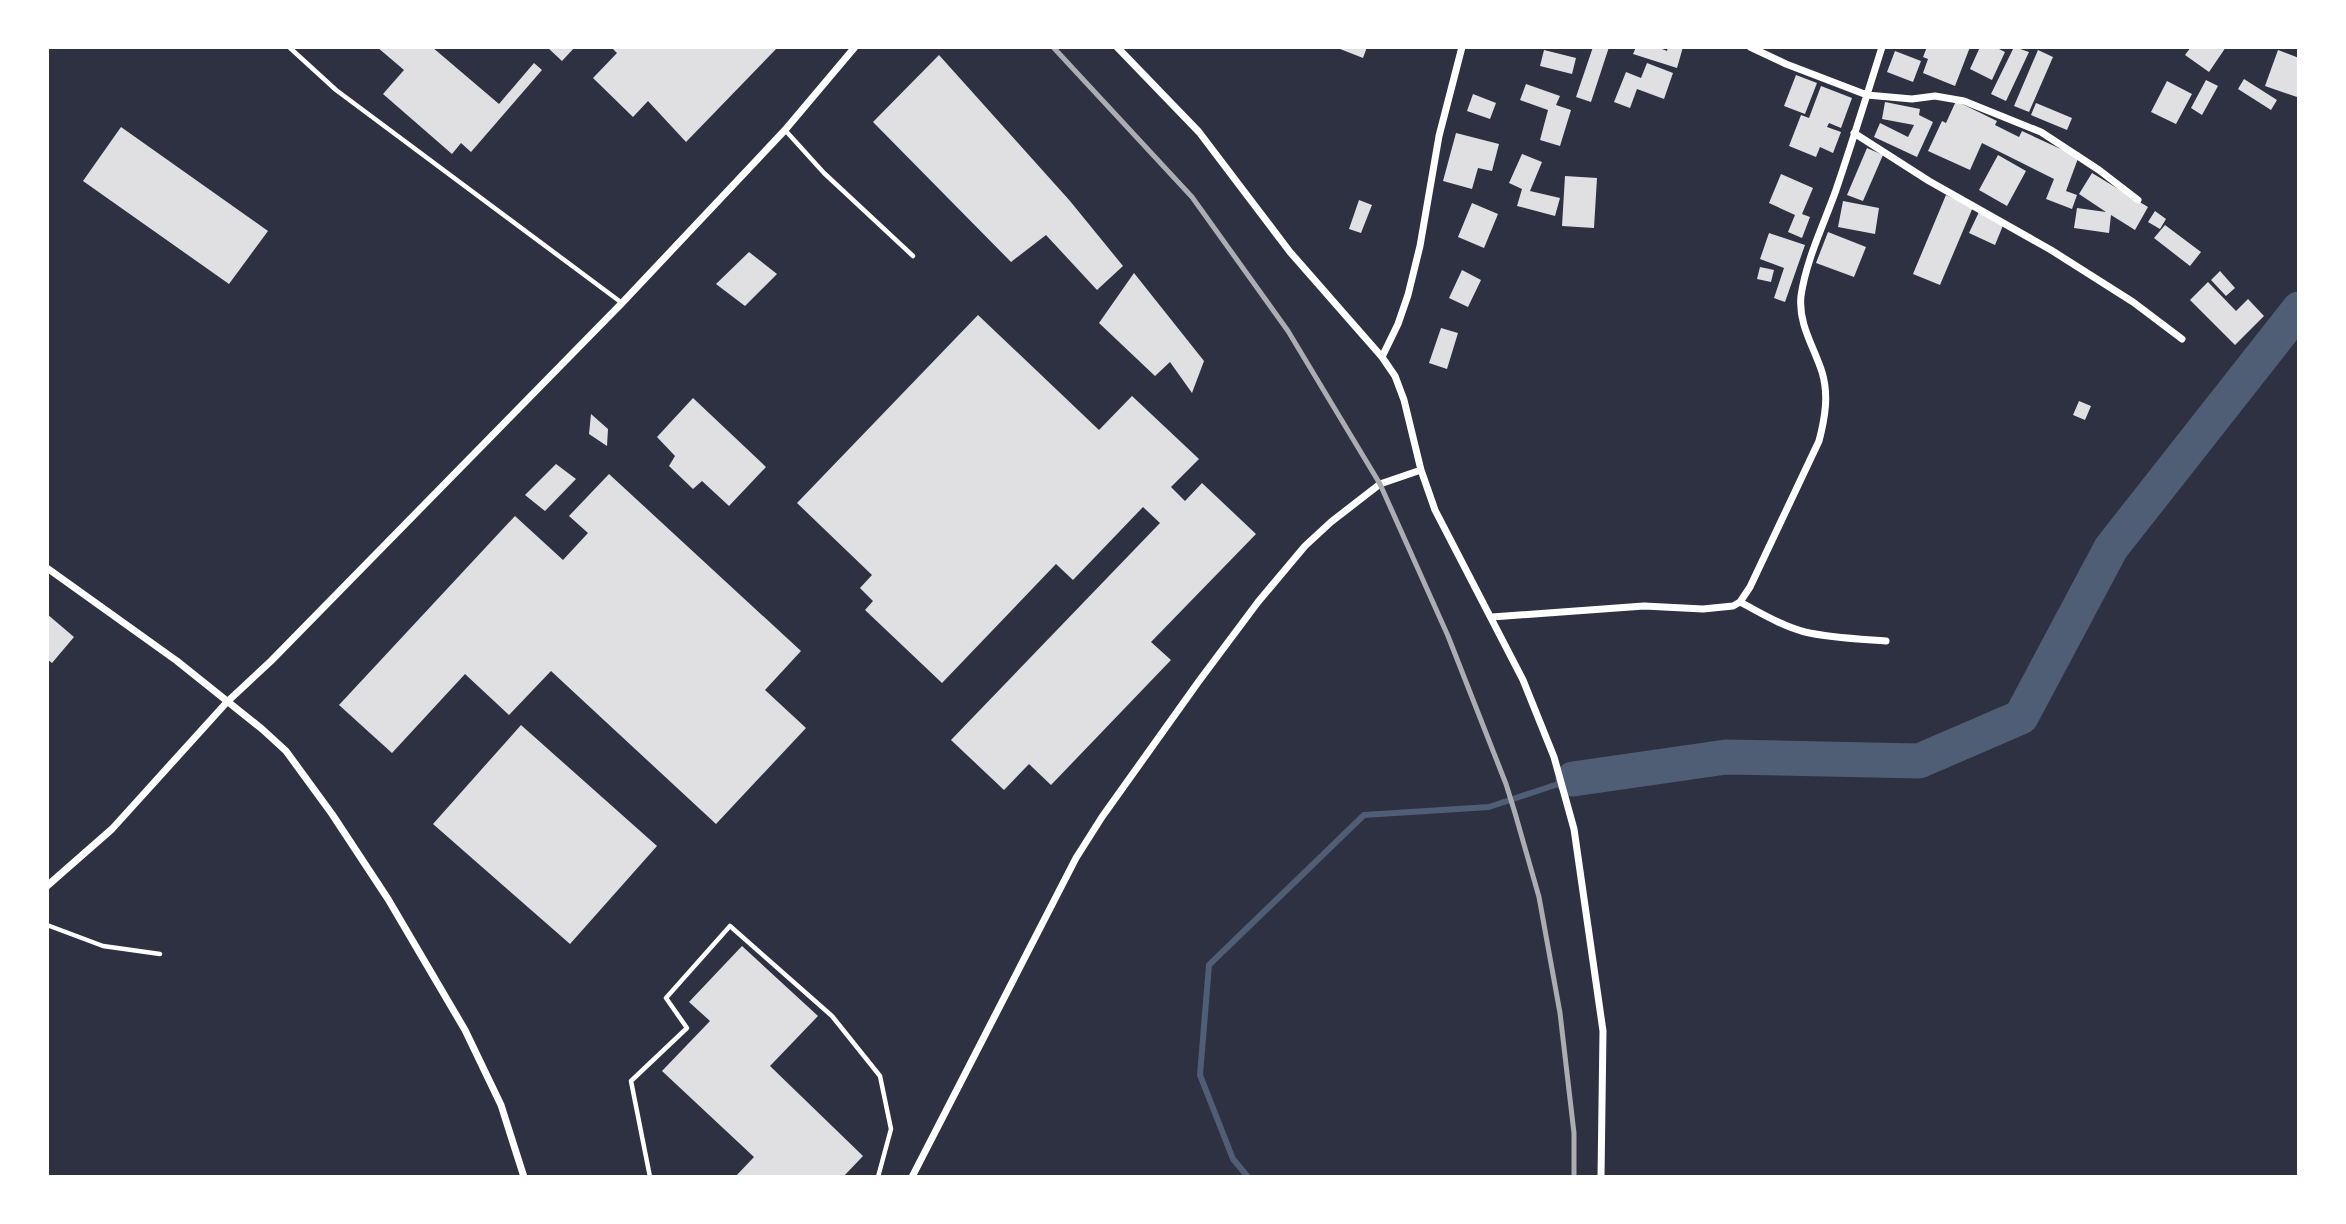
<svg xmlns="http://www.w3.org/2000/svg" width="2346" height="1224" font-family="Barlow,sans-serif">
	<rect width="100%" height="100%" fill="#2d3142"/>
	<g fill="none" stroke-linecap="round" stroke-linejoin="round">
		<!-- stream -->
		<path stroke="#4f5d75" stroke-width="6" d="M1248,1177L1233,1159L1200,1075L1209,965L1364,815L1489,807L1573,779"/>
		<!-- river -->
		<path stroke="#4f5d75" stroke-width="35" d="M1573,779L1726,757L1919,761L2021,717L2111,548L2299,309"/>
	</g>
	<!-- building -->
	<path fill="#e0e0e3" d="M377,47H432L499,104L534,63L542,70L471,152L461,143L452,154L383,94L404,70Z
		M547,47H575L562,61Z
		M611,47H778L686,142L648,101L633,117L593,78L617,53Z
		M1335,47H1367L1363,58Z
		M1593,47H1609L1591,102L1576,97Z
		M1636,47H1657L1667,51L1668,47H1683L1677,68L1633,54Z
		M1927,47H1970L1955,86L1923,73L1928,59L1923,57Z
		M1980,47H1995L2005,52L1992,80L1970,69Z
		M2014,47L2029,52L2006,101L1991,94Z
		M2191,47H2226L2209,72L2185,55Z
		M1544,50L1576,58L1572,74L1540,66Z
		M2038,50L2053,57L2029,112L2014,106Z
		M2278,50L2299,58L2297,97L2265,86Z
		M1895,51L1921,61L1913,82L1887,72Z
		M939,55L1070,201L1123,266L1097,290L1046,235L1011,262L873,122Z
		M1647,63L1673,73L1664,99L1637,89L1630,108L1614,102L1626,72L1641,78Z
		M1796,75L1817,83L1805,114L1784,106Z
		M2244,79L2277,100L2271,110L2238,89Z
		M2206,80L2218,86L2202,115L2191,108Z
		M2167,81L2192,94L2176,124L2151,112Z
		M1526,84L1560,96L1556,105L1571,110L1560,146L1540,140L1548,110L1520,100Z
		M1821,86L1852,98L1841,128L1829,123L1827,127L1841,132L1833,153L1820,147L1816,157L1789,146L1801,115L1809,118Z
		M1473,94L1496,103L1490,119L1467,111Z
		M1956,101L1997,121L1995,125L2019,137L2022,131L2065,151L2066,148L2080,153L2066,191L2077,195L2072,209L2046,199L2054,179L1982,143L1970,170L1928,151L1942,121L1946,123Z
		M1885,102L1920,109L1919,115L1933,122L1917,157L1874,137L1880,123L1908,137L1914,125L1882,119Z
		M2036,103L2072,118L2067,130L2031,115Z
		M121,127L268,231L229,284L83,181Z
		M1456,133L1499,144L1492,171L1478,168L1472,189L1443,181Z
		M1867,148L1883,155L1863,201L1847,195Z
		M1522,154L1542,162L1530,191L1560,198L1555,216L1517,206L1522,189L1509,183Z
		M1998,155L2026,171L2007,206L1979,190Z
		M2092,173L2148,207L2135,230L2111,215L2109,233L2074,228L2077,208L2106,212L2079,194Z
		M1781,174L1813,188L1802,214L1810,217L1802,238L1788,232L1795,215L1769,203Z
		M1565,176L1597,178L1594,228L1562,226Z
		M1946,195L1973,207L1940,285L1913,274Z
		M1359,200L1372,205L1361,233L1349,229Z
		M1843,201L1879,208L1875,234L1838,227Z
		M1472,203L1498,214L1484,248L1458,237Z
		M2155,211L2166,219L2160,229L2148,222Z
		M1979,212L2004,223L1995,245L1969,233Z
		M2165,225L2201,252L2190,266L2154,238Z
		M1828,232L1866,247L1854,277L1816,263Z
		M1769,233L1805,245L1785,302L1774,298L1784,268L1760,259Z
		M749,252L777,274L745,306L716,284Z
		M1760,267L1774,270L1771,282L1757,279Z
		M1462,270L1481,280L1468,307L1449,298Z
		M2220,271L2235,288L2226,296L2211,280Z
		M1134,273L1204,361L1192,393L1170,362L1155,376L1099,323Z
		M2208,282L2236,311L2248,299L2264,316L2235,345L2190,300Z
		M978,315L1099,430L1132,396L1199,459L1171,487L1185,501L1202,483L1256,534L1151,642L1171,660L1051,785L1029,764L1004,790L951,740L1160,523L1143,507L1073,580L1056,564L942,683L865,610L873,601L860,588L872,575L797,503Z
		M1441,328L1458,333L1447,369L1429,363Z
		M693,398L766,467L729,506L702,481L693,489L669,466L675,456L657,437Z
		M2079,401L2091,406L2085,420L2073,415Z
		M591,414L608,429L607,446L589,434Z
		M556,464L576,479L545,511L525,495Z
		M609,474L801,651L765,690L806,728L716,824L551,671L509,715L465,674L392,753L339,705L515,516L563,560L588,533L569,516Z
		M47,614L74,637L52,663L47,659Z
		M521,725L657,846L570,944L433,824Z
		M742,946L818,1016L770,1066L863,1156L843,1177H735L754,1157L662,1071L710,1021L689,1002Z"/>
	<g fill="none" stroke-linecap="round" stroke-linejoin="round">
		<!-- service -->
		<path stroke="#fff" stroke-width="4.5" d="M289,47L336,90L622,303
			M785,130L824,173L913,256
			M47,925L103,946L160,954
			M650,1177L631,1081L687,1028L666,998L730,926L832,1016L880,1076L891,1129L878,1177"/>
		<!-- minor -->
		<path stroke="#fff" stroke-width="7" d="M1117,47L1199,132L1290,252L1382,357L1395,376L1404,400L1421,470L1435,510L1523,680L1554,757L1574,829L1603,1031L1601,1177
			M1750,47L1786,64L1867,95L1912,99L1935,96L1964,101L2041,132L2099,170L2138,200
			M1854,133L1929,181L2051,250L2133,302L2182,339
			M1382,357L1398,324L1408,295L1420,246L1439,136L1462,47
			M47,568L177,661L262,729L286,751L332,814L388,899L465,1030L501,1105L524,1177
			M1740,602C1761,613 1782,626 1805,632C1831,638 1859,639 1886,641
			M1492,617L1644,606L1703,609L1733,606L1740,602L1750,587L1819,441C1825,418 1829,395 1822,372C1814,347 1798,324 1801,296C1806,260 1824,224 1836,190C1852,143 1867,95 1882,47
			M47,886L112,829L227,702L271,661L622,303L785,130L855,47
			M912,1177L1076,858L1102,817L1199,681L1258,602L1305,546L1331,522L1380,484L1421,470"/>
		<!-- rail -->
		<path stroke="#abadb3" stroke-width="5" d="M1053,47L1192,197L1288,331L1380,484L1448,636L1506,784L1515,813L1539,897L1560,1013L1574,1133V1177"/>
	</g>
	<!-- border -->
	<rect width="2346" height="1224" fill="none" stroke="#ffffff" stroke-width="98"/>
</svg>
